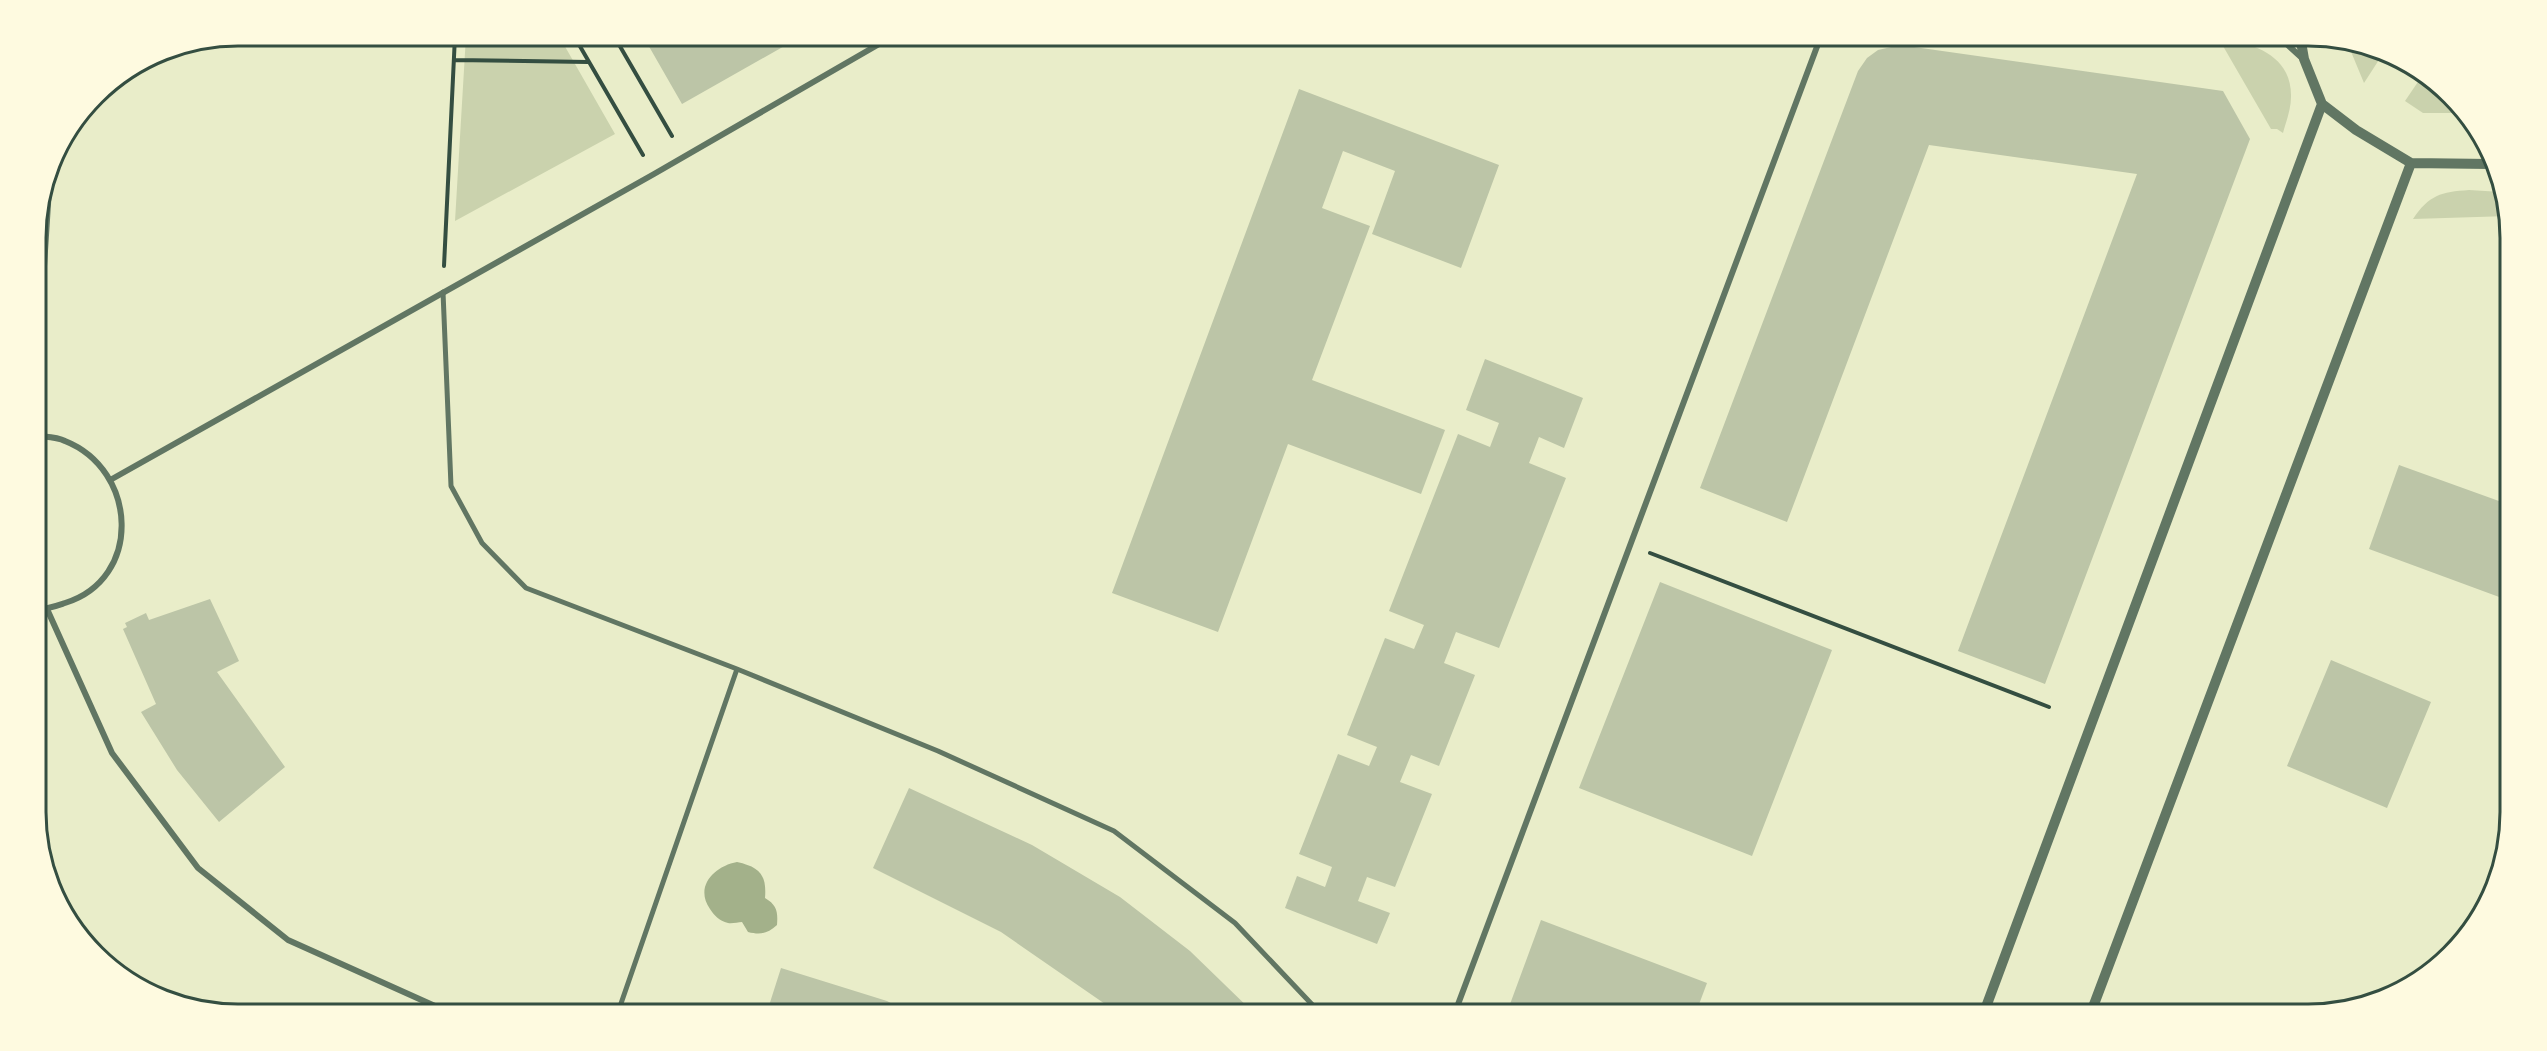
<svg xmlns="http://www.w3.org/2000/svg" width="2547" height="1051" font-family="Manrope,sans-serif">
	<rect width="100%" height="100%" fill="#e9edc9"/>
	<!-- green -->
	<path fill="#cad2ad" d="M466,36H559L615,134L455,221Z
		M2225,38C2257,45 2292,57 2291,97C2291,109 2286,122 2283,133L2277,129H2271L2223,46Z
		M2347,42L2374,47L2384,52L2364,83Z
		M2424,73L2432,78L2468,113H2423L2405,101Z
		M2469,190L2501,192L2509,216L2413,219C2429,195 2441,192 2469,190Z"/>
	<!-- water -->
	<path fill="#a3b18a" d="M737,862C759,867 767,874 765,898C777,905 778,912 777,925C767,934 760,935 748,932L742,922C738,922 732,924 728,923C719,921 714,915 710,909C694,886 715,866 737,862Z"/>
	<!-- building -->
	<path fill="#bcc5a7" d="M643,36H802L682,104Z
		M1900,45L2223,91L2250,139L2045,684L1958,651L2137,174L1929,145L1787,522L1700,488L1858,71L1867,58L1878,50Z
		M1299,89L1499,165L1461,268L1372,234L1395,171L1343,151L1322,208L1370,226L1312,380L1445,430L1421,494L1288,444L1218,632L1112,593Z
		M1485,359L1583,398L1564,448L1539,437L1529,463L1566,478L1499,648L1456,632L1444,663L1475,675L1439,766L1411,755L1400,782L1432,794L1395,887L1367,877L1358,901L1390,913L1377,944L1285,908L1297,876L1325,887L1332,867L1299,854L1338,754L1369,766L1377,747L1347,735L1385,638L1414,649L1424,625L1389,611L1458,434L1490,447L1499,423L1466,410Z
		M2399,465L2510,505V601L2369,549Z
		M1660,582L1832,650L1752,856L1579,788Z
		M210,599L239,661L217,672L285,767L219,822L177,770L141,712L156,704L123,629L127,627L125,623L146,613L149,620Z
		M2331,660L2431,702L2387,808L2287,766Z
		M909,788L1032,845L1120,897L1190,951L1256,1015H1121L1001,932L873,868Z
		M1541,920L1707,983L1695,1015H1506Z
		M781,968L887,1001L913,1015H766Z"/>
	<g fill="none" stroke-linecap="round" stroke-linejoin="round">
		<!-- path -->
		<path stroke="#344e41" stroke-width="4" d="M574,36L643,155
			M614,36L672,136
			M454,60L588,62
			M444,266L455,36
			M1650,553L2049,707"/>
		<!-- pedestrian -->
		<path stroke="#617663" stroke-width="5" d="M443,292L451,486L482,543L526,588L737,669L938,751L1114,831L1235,923L1322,1015
			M617,1015L737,669"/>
		<!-- minor -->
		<path stroke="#617663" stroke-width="6" d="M2278,36L2302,58
			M37,375L50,173
			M38,436C46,437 57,437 65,441C138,470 143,579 65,603C56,606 48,609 39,609
			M112,479L654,174L893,36
			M47,609L112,753L198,868L288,940L455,1015
			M1454,1015L1821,36"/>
		<!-- tertiary -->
		<path stroke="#617663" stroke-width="10" d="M2300,36L2304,59L2322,104L2356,130L2411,163L2490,164
			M1983,1015L2322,104
			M2090,1015L2411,163"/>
	</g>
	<!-- crop -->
	<path d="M0 0H2547V1051H0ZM238 46H2308A192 192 0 0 1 2500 238V812A192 192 0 0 1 2308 1004H238A192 192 0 0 1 46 812V238A192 192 0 0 1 238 46Z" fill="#fefae0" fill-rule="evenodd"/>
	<path fill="none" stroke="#344e41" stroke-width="3" d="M238 46H2308A192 192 0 0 1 2500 238V812A192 192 0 0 1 2308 1004H238A192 192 0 0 1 46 812V238A192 192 0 0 1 238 46Z"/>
</svg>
